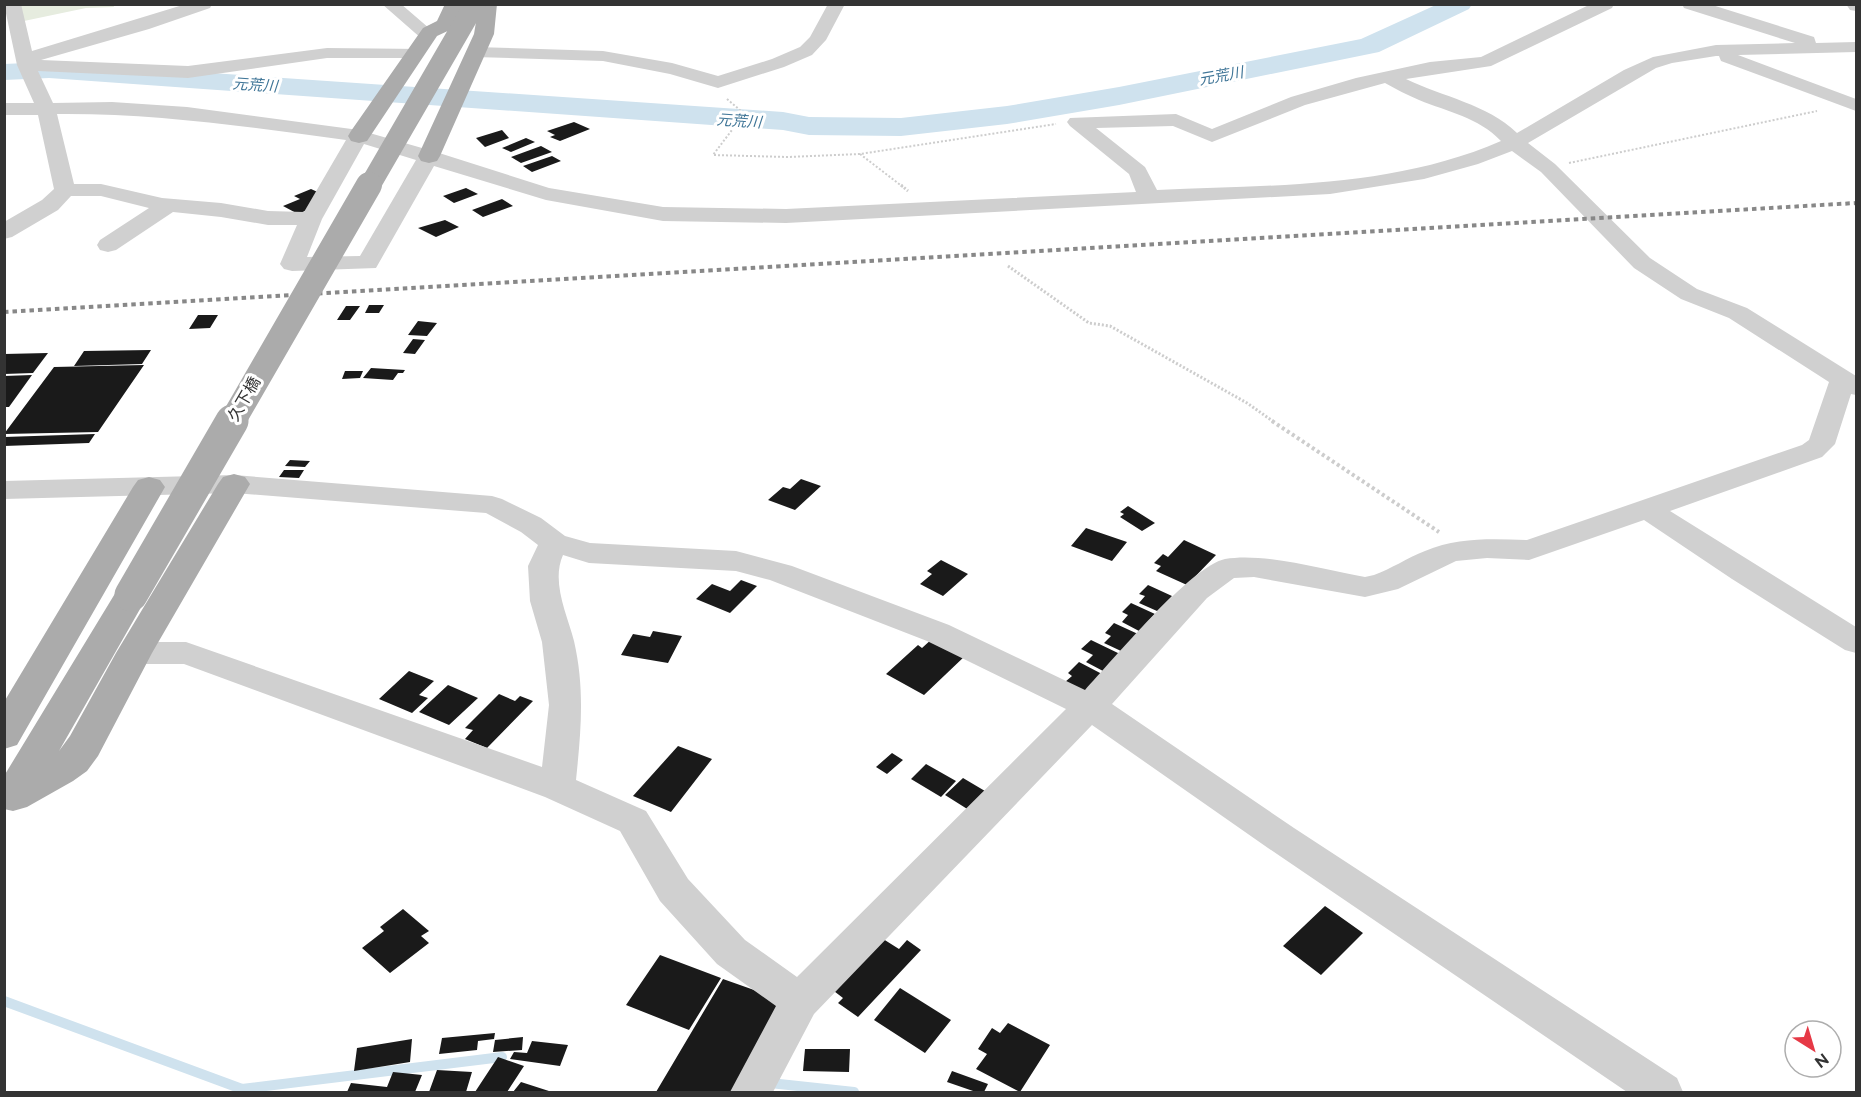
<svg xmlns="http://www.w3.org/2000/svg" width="1861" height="1097" font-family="Raleway,'Noto Sans JP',sans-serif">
	<rect width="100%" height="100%" fill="#fff"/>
	<!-- green -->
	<path fill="#e6ecdf" d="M113,4L114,7L86,8L24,21L18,5Z"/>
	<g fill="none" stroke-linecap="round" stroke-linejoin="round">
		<!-- stream -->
		<path stroke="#cfe2ee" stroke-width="10" d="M4,1001L242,1089L502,1057
			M770,1083L854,1092"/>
		<!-- river -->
		<path fill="#cfe2ee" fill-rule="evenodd" d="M1438,4H1472L1469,9L1379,52L1119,105L1007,124L901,136L809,135L783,130L49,78L4,80V64L49,62L783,112L809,117L901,118L1007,106L1119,87L1361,39Z"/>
	</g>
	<!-- building -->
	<path fill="#1a1a1a" d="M574,122L590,129L560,141L550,137L555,135L547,131Z
		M502,130L509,138L485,147L476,138Z
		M526,138L535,142L511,152L502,148Z
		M541,146L552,152L521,163L511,157Z
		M552,156L561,161L532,172L523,166Z
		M466,188L478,194L454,203L443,196Z
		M311,189L322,194L307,210L298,214L283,206L300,199L294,196Z
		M502,199L513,206L483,217L472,210Z
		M445,220L459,227L436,237L418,228Z
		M369,305H384L379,313H365Z
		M346,306H360L350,320H337Z
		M198,315H218L210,328L189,329Z
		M418,321L437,323L427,336L408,335Z
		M413,339L425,340L415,354L403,353Z
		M151,350L142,364L74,366L84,351Z
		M48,353L33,373L4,374V354Z
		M144,365L98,432L4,434L54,367Z
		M371,368L405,370L403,373H398L393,380L363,378Z
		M345,371H363L360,378L342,379Z
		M32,375L9,407H4V376Z
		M95,434L89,443L4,446V437Z
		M290,460L310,461L305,467L285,466Z
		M284,470H304L299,478L279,477Z
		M801,479L821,486L795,510L768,500L783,487L790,489Z
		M1128,506L1155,523L1142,531L1120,517L1124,514L1120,512Z
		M1086,528L1127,542L1112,561L1071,546Z
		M1184,540L1216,555L1187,585L1156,571L1161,566L1154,563L1163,554L1168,557Z
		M941,560L968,574L943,596L920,584L932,574L927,571Z
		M741,580L757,586L730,613L696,599L712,584L730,591Z
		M1148,585L1172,596L1157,611L1139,603L1145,596L1139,594Z
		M1131,603L1155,614L1139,631L1122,622L1128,615L1122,612Z
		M1114,623L1138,634L1121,651L1104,643L1111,636L1105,633Z
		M653,631L682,636L668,663L621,655L633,634L650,637Z
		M933,638L966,655L924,695L886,674L918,645L922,648Z
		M1091,640L1120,654L1103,671L1086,662L1093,655L1081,649Z
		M1079,662L1102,674L1084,692L1065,682L1072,676L1068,673Z
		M409,671L434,681L419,695L428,698L412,713L379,699Z
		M448,685L478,698L449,725L419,712Z
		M499,694L515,701L520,696L533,701L487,748L465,739L473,730L465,728Z
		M678,746L712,759L671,812L633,796Z
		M892,753L903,760L887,774L876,767Z
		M926,764L956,781L941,797L911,779Z
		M963,778L990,794L972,812L945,795Z
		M1325,906L1363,933L1321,975L1283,946Z
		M403,909L429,931L421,936L429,943L390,973L362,948L384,931L380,927Z
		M880,937L899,949L907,940L921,950L858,1017L838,1003L843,998L830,988Z
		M660,955L721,978L689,1030L626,1005Z
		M723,979L788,1002L738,1092H656Z
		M900,988L951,1020L925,1053L874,1020Z
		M1008,1023L1050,1045L1020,1092L976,1069L987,1054L978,1049L992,1028L1000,1033Z
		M495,1033L494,1039L478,1041L477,1050L439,1054L442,1038Z
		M523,1037L522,1050L493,1052L495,1040Z
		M412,1039L410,1062L354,1071L357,1048Z
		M532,1041L568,1045L560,1066L510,1059L514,1052L527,1053Z
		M805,1049H850L849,1072L803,1071Z
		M498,1057L524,1066L507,1092H475Z
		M437,1070L472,1072L466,1092H429Z
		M952,1071L988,1084L984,1092H976L947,1082Z
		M393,1072L422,1075L415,1092H347L351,1083L387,1087Z
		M521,1082L552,1092H513Z"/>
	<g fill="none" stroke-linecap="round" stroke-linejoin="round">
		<!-- path-far2 -->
		<path stroke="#cdcdcd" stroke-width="2" stroke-dasharray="2 2" stroke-linecap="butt" d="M727,99L741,111L735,126L713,155L787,157L860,154L1056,124
			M860,154L903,187
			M1569,163L1817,111"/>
		<!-- path-far1 -->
		<path stroke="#cdcdcd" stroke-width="3" stroke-dasharray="2 2" stroke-linecap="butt" d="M901,185L908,191
			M1008,266L1089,323L1110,326L1247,403L1274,422"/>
		<!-- path -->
		<path stroke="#cdcdcd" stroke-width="4" stroke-dasharray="3 3" stroke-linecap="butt" d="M1272,421L1439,532"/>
		<!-- minor -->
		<path fill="#d0d0d0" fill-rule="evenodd" d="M4,4H21L32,51L186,4H212L210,8L149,29L41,60L188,66L327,48L422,49L425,53L422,57L416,58H327L188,78L38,71L53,103L112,102L187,107L359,130L436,152L549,188L663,207L786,209L1136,192L1129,174L1070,126L1067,122L1070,118L1176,114L1212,129L1291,97L1356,78L1430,62L1481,57L1591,4H1614L1612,8L1491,66L1406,79C1443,97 1487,104 1517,133L1624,70L1653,57L1716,45L1795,43L1684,8L1682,4H1709L1814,37L1816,43L1856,42V52L1738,55L1856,99V111L1721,61L1719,56H1716L1672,63L1656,68L1528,143L1555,164L1650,258L1697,289L1747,308L1856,376V395L1851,394L1835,444L1822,457L1670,511L1856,627V653L1845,650L1732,579L1644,520L1529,560L1487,558L1456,561L1398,589L1365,597L1254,577L1234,578L1207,598L1112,704L1294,828L1677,1078L1683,1092H1627L1268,848L1092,725L814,1014L773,1092H730L776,1006L717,964L660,901L620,831L545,797L184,664H134L123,661L118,653L123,645L134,642H186L542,767L549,705L542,642L530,601L528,566L538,545L521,532L486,513L234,493L4,499V481L234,475L492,496L502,499L541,518L565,536L590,543L736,551L792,566L949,625L1085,690C1112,661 1191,566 1225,559C1264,552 1325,570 1365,577L1374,575C1391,569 1407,558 1425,551C1458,537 1492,539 1527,540L1802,445L1809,440L1829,382L1729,318L1681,299L1634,268L1541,172L1512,151L1478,164L1424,179L1330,194L786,223L663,221L546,200L434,166L376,268L292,271L284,269L280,264L297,225H268L221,217L173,212L116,250L108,252L100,250L97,245L100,240L149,208L101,196H71L58,210L12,237L4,239V222L42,200L54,189L38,115H4V103H34L17,65ZM1385,83C1396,89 1407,95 1419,100C1448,112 1478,117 1501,141C1393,188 1273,185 1157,190L1145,167L1096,128L1173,126L1212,142L1305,105ZM57,114C155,113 250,127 346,140L304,212L268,211L221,203L162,198L101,184H74ZM364,144L416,160L360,256L307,257L322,219ZM563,555L589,563L736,571L770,580L927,641L1066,709L797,977L745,940L688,879L646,811L576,780C581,731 585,689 574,641C567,614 551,582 563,555Z
			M382,4H401L437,35L434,39H422Z
			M828,4H845L826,40L812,55L784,67L718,88L670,74L603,61L475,57L469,56L466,52L469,48L475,47L603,51L672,63L718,76L772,59L800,47L810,37Z
			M1846,4H1856V11L1850,10Z"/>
		<!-- major -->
		<path fill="#ababab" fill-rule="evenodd" d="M445,4H464L452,29L437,36L367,141L359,143L351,141L348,136L351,131L423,28L437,21Z
			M479,4H497L494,34L440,156L437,161L429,163L421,161L418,156L474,34Z
			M234,474L245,477L250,484L152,653L98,756L87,771L73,781L27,807L13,811L4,809V776L119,587L131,584L143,587L148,595L59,751L70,736L116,653L218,484L223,477Z
			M149,477L160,480L165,487L17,745L4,749V702L133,487L138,480Z"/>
		<!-- rail -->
		<path stroke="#888" stroke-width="4" stroke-dasharray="4.5 4" stroke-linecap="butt" d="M4,312L1856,203"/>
		<!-- major-bridge-far2 -->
		<path stroke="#ababab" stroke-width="21" d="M369,187L475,4"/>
		<!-- major-bridge-far1 -->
		<path stroke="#ababab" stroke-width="26" d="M232,422L369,185"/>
		<!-- major-bridge -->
		<path stroke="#ababab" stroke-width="33" d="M131,595L232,421"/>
	</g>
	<g text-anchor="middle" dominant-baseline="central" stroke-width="6" stroke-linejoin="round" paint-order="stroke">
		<!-- far-water labels -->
		<g font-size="15" font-style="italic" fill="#3f7597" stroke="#fff">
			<text transform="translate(1221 76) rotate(-10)">元荒川</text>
			<text transform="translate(255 85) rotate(4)">元荒川</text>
			<text transform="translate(739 121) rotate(4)">元荒川</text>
		</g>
		<!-- street labels -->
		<g font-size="16" fill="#333" stroke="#fff">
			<text transform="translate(244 399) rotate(-60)">久下橋</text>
		</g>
	</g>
	<!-- border -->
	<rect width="1861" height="1097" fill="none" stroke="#333333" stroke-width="12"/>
	<!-- north arrow -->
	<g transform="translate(1813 1049) rotate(143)"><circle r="28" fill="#ffffff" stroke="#adadad" stroke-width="1.5"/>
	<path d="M0-4.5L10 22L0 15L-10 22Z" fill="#e63946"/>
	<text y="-9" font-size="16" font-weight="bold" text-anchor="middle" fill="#333333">N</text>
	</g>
</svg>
